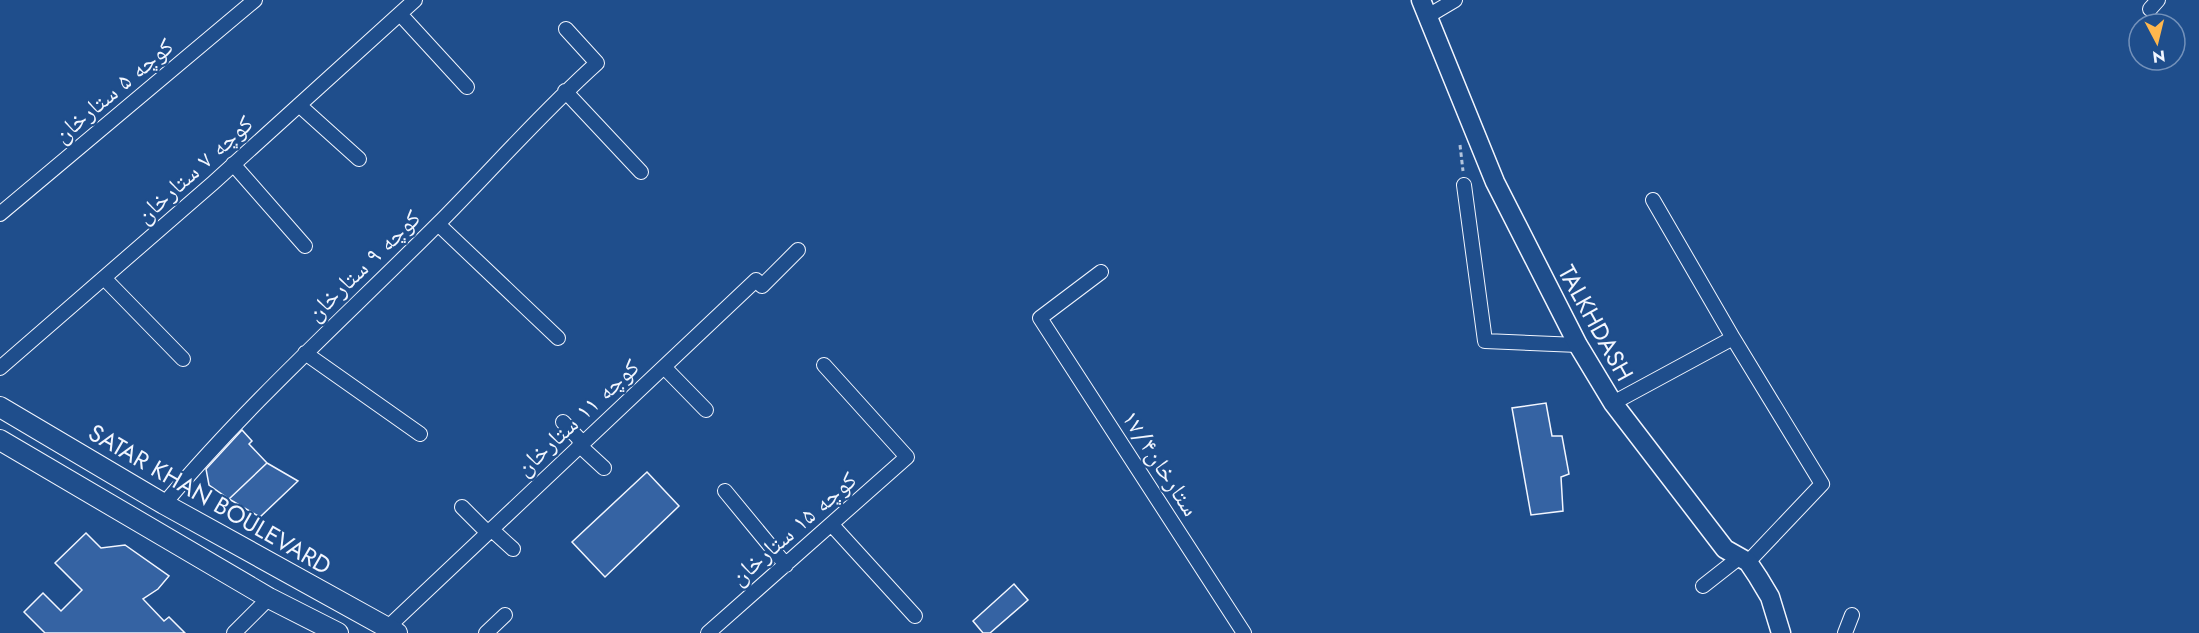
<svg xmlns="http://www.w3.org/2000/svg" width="2199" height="633" font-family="Jost,'Noto Naskh Arabic',sans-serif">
	<rect width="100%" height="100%" fill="#1f4e8c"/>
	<!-- building -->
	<path fill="#3563a3" stroke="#f2f6ff" stroke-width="1.5" d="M1546,403L1552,436H1562L1569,474L1561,477L1563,511L1531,515L1512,408Z
		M242,430L252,441L249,444L267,463L229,499L209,485L206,469Z
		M267,463L298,481L260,517L229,499Z
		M647,472L679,506L605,577L572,542Z
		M86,533L101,548L125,545L169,576L158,589L143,599L164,621L169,617L185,633H45L24,612L43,593L61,611L82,590L55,563Z
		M1014,584L1028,600L990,633H983L973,621Z"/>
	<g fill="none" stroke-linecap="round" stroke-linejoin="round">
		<!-- minor casing -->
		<g stroke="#f2f6ff" stroke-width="16">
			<path id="minor" d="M2150,9L2158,0
				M400,14L467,87
				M1428,16L1455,0
				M565,91L641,172
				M299,105L359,159
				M233,164L305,246
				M1464,185L1485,341L1578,345
				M0,214L255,0
				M438,224L558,338
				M1101,272L1040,318L1244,633
				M104,278L183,359
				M1733,338L1822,484L1748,562
				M305,353L420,434
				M664,367L706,410
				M0,368L213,183L415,0
				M1613,403L1733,338L1653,200
				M563,422L582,442
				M579,445L604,468
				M725,491L786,565
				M164,504C248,404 345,317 437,225C491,171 540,114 597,63L566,29
				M462,507L487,532
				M832,525L915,616
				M491,529L513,549
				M1703,586L1740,557
				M387,628L756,280L762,286L798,250
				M234,633L269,598
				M486,633L505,615
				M708,633L907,457L824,365
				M1845,633L1852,615"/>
		</g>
		<!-- tertiary casing -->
		<g stroke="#f2f6ff" stroke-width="21">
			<path id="tertiary" d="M1421,0L1495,182L1578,345L1613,403L1725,549L1748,562L1758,577L1770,597L1781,633"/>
		</g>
		<!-- secondary casing -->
		<g stroke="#f2f6ff" stroke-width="22">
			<path id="secondary" d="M0,407L164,504L397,633
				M0,440L269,598L338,633"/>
		</g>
		<!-- path -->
		<path stroke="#b3c4dc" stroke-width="3" stroke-dasharray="4.5 3" stroke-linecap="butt" d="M1460,145L1463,171"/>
		<!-- minor -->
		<use href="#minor" stroke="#1f4e8c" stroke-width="14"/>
		<!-- tertiary -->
		<use href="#tertiary" stroke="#1f4e8c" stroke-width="18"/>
		<!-- secondary -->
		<use href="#secondary" stroke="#1f4e8c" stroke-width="20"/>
	</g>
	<g text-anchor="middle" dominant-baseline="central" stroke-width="4.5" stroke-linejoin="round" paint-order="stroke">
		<!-- street labels -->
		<g font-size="24" fill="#f2f6ff" stroke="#1f4e8c">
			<text transform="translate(113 90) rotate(-40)">کوچه ۵ ستارخان</text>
			<text transform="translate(194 169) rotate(-42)">کوچه ۷ ستارخان</text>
			<text transform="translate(363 265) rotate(-44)">کوچه ۹ ستارخان</text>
			<text transform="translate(1596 323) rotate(61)">TALKHDASH</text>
			<text transform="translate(577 417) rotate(-43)">کوچه ۱۱ ستارخان</text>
			<text transform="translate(1161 463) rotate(57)">ستارخان۱۷/۴</text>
			<text transform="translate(210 499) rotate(30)">SATAR KHAN BOULEVARD</text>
			<text transform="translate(793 528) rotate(-41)">کوچه ۱۵ ستارخان</text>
		</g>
	</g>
	<!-- north arrow -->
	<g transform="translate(2157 42) rotate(173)"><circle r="28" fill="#1f4e8c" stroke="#7391ba" stroke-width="1.5"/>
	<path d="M0-4.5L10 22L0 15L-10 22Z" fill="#ffb74d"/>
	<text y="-9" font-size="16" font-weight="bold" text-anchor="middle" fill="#f2f6ff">N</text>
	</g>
</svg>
